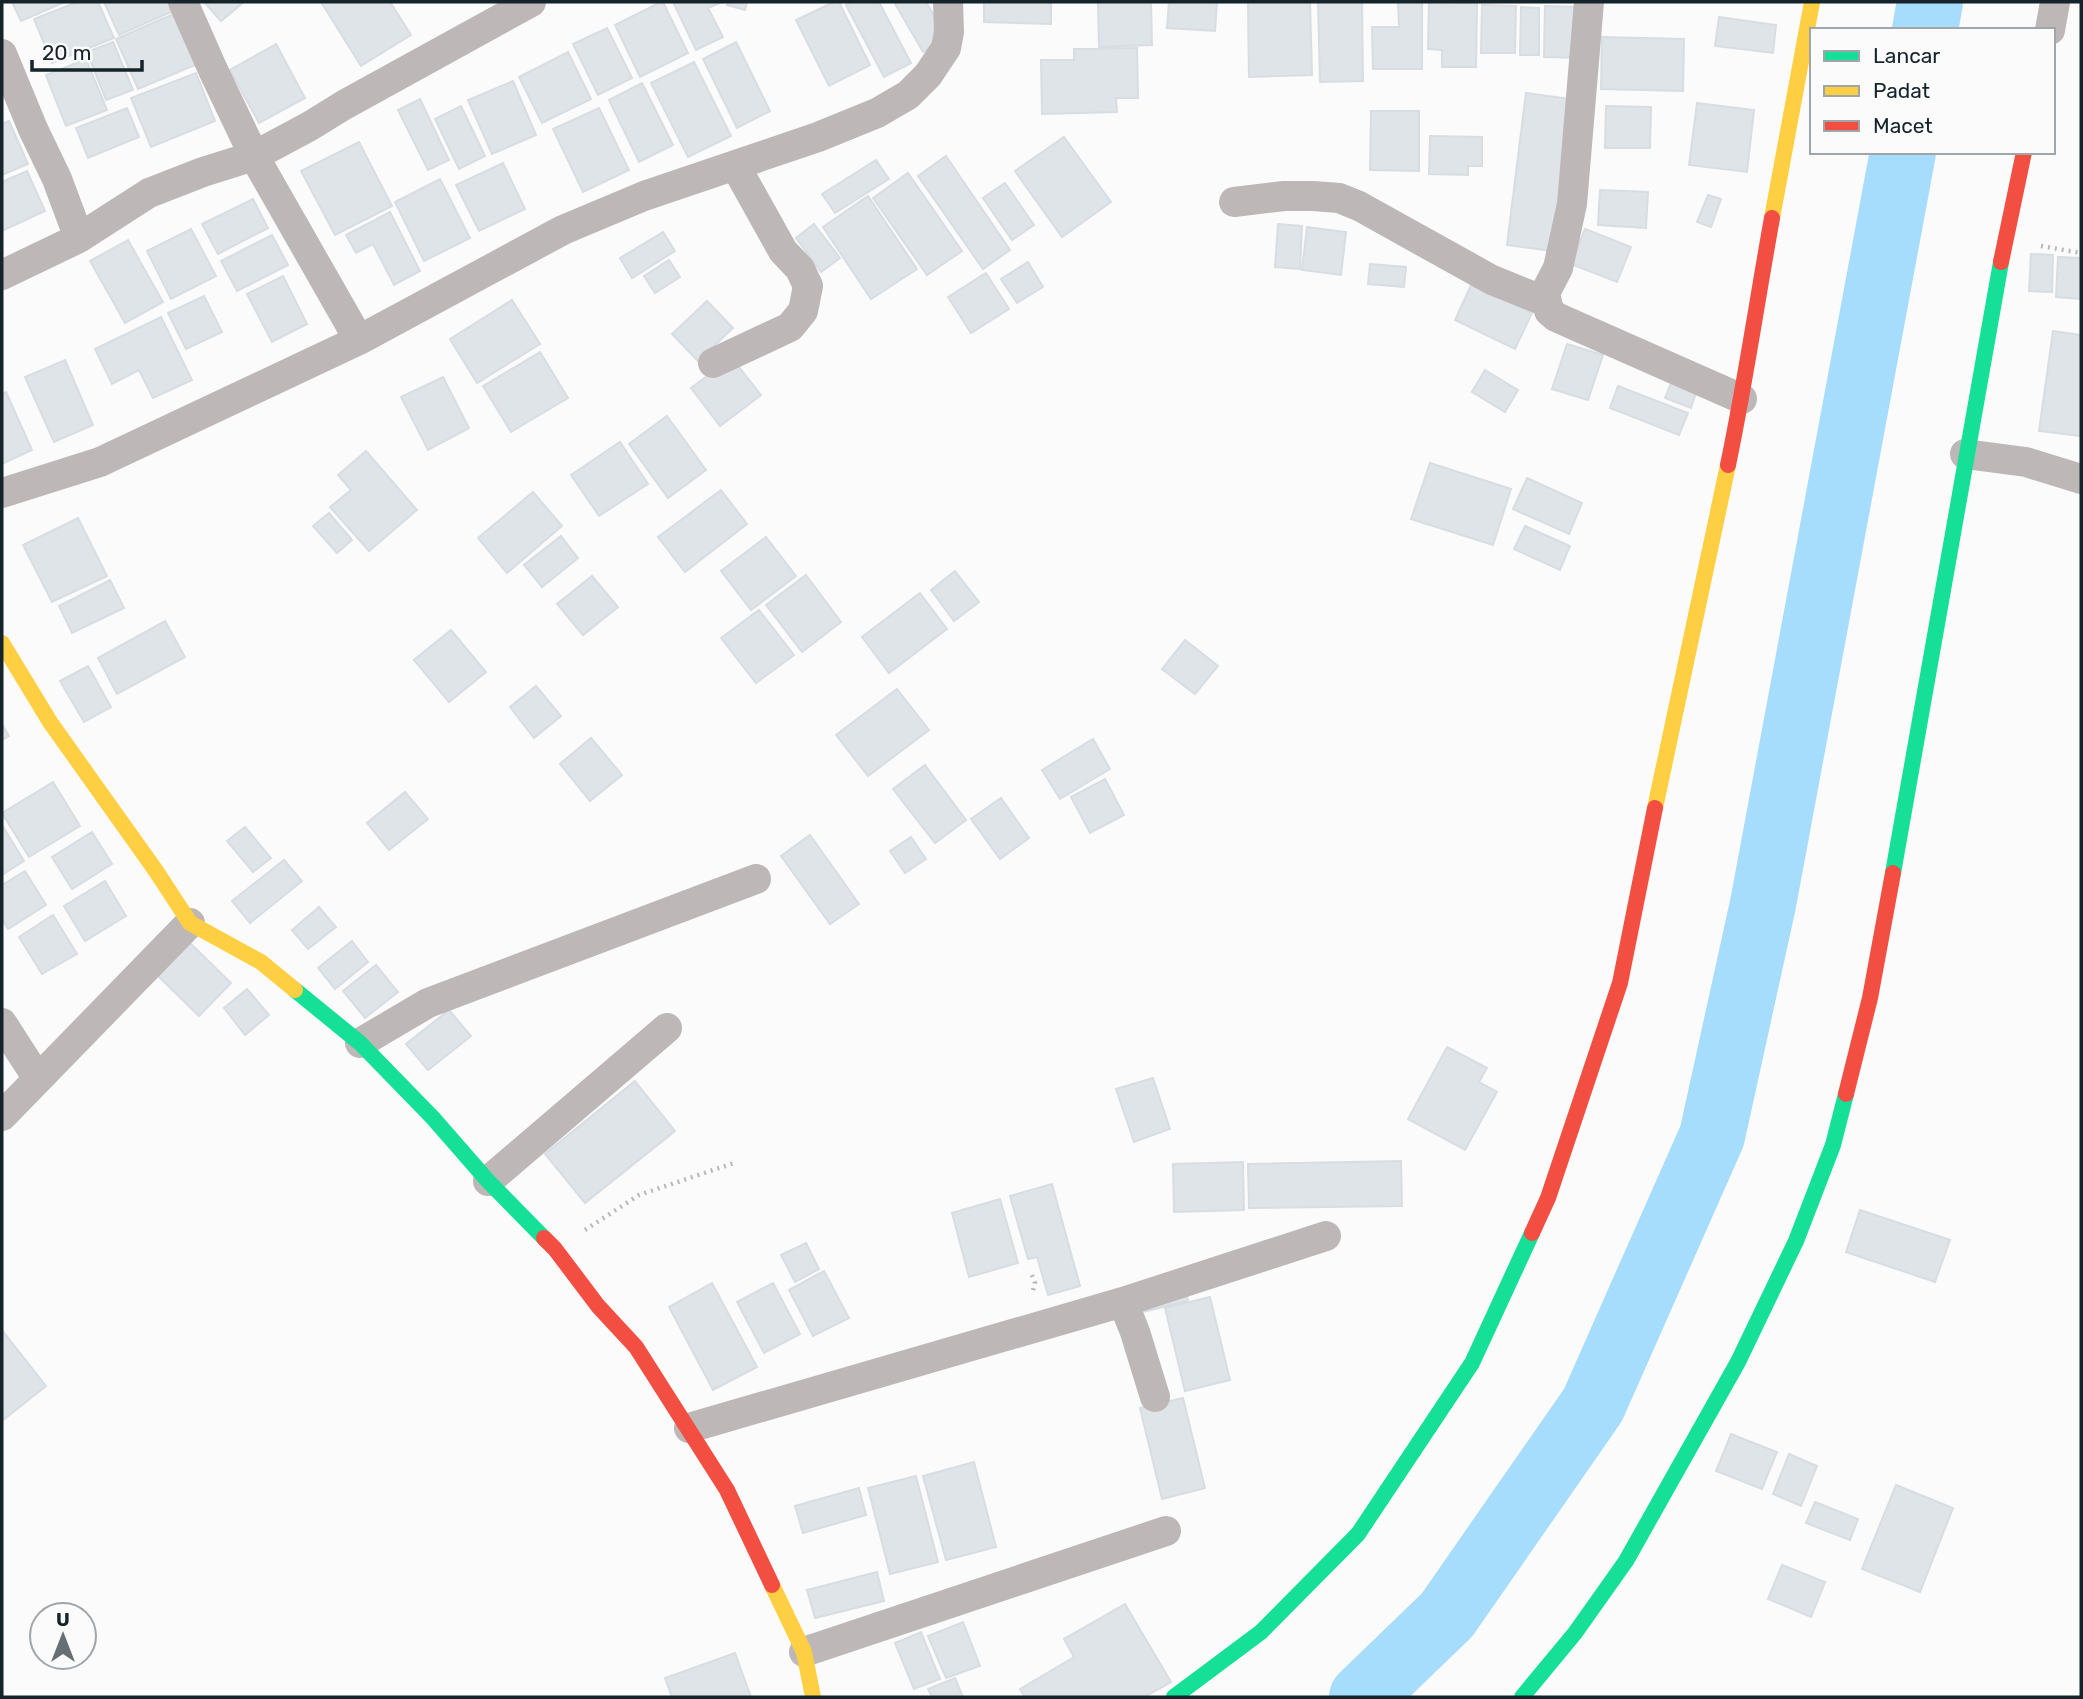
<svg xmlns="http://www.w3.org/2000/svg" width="2083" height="1699" font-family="Rubik,sans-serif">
	<rect width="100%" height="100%" fill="#fbfbfb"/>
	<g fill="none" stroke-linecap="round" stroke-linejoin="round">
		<!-- river -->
		<path stroke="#a6dcfc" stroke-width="66" d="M1925,30L1930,2
			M1362,1697L1447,1615L1593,1405L1712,1136L1763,904L1903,152"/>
	</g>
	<!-- building -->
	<path fill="#dee4e7" stroke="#d7dde2" stroke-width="2" d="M12,2H65L21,21Z
		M77,2H98L114,38L52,63L34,19Z
		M104,2H175L178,9L119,35Z
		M204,2H244L221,21Z
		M321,2H390L411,35L361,66Z
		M661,2H663L688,53L640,77L615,25Z
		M673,2H722L708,8L723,37L696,50Z
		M728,2H747L745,10L727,5Z
		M834,2H839L870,65L829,86L796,20Z
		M851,2H879L911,63L884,77L846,5Z
		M894,2H926L947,38L923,52Z
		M984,2H1051V24L984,22Z
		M1098,2H1151L1152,45L1099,47Z
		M1169,2H1217L1215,31L1167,28Z
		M1248,2H1310L1312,75L1249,77Z
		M1318,2H1362L1363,81L1320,82Z
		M1398,2H1422V69H1373L1372,27H1399Z
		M1429,2L1477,3L1476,67H1442V50L1428,49Z
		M1482,5L1516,6L1515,53H1481Z
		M1545,6L1583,7L1582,58L1544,57Z
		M1521,7L1539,8V55H1520Z
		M178,12L200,63L138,89L116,39Z
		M1719,17L1776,25L1773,53L1715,46Z
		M607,28L632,78L598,95L573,44Z
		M1602,37L1684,39L1683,91L1601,89Z
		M113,42L133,90L106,100L87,52Z
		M736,42L770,111L737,128L703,59Z
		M276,44L305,98L259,123L230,70Z
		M1137,48L1138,98H1116L1117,112L1042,114L1041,60H1074V49Z
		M568,52L591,99L542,123L519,77Z
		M86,59L107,110L66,126L46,75Z
		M694,62L731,136L688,157L651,83Z
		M196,73L215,121L151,147L131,98Z
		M513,81L536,135L492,154L468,100Z
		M642,83L673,145L639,162L609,100Z
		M1526,93L1578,100L1559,252L1507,245Z
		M420,99L449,160L428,170L398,110Z
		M1697,103L1754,110L1747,172L1689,165Z
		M461,106L485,156L459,169L435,119Z
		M1606,106L1651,107L1650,148H1605Z
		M127,108L139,137L88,158L76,128Z
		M599,108L629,170L583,192L553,129Z
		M1371,111H1419V171L1370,170Z
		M9,121L28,164L2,175V124Z
		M1430,136L1482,137V166H1468V175L1429,174Z
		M1064,137L1111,202L1062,237L1015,171Z
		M359,142L392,206L335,235L301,171Z
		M946,156L1010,250L983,269L918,176Z
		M876,160L889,179L835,213L822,194Z
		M503,163L525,209L479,231L456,185Z
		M27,171L45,211L2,231V182Z
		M908,173L962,251L927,275L873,198Z
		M440,179L470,238L424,261L395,202Z
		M1005,183L1034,225L1012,240L983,198Z
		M1600,190L1648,192L1646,228L1598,225Z
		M1708,195L1721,199L1711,227L1697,222Z
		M868,196L917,269L871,299L823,227Z
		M253,199L268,228L218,254L202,224Z
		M390,212L420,271L394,285L373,244L356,253L346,235Z
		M814,224L840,258L821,272L796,238Z
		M1278,224L1302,226L1300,269L1275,267Z
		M1307,227L1346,232L1341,275L1302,270Z
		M191,229L216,276L171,299L147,251Z
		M1585,229L1631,247L1617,282L1571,264Z
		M663,232L675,251L632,278L620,258Z
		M272,235L288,265L237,291L221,261Z
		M128,240L163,302L125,323L90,261Z
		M2031,254L2053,255L2052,292L2029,291Z
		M2058,257L2081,258V299L2056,297Z
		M669,260L680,277L655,293L644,276Z
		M1028,262L1043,287L1017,303L1001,279Z
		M1370,264L1406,267L1404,287L1368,284Z
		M986,273L1009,309L971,333L948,297Z
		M283,276L307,324L272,342L247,294Z
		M1472,283L1532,313L1515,349L1455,320Z
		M204,296L222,332L186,349L168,313Z
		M512,300L540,344L477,383L450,339Z
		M707,301L733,328L698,361L672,334Z
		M161,317L192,380L153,398L139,370L112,384L95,349Z
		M2053,331L2081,335V436L2039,431Z
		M1567,344L1603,355L1588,400L1552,389Z
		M540,352L568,398L511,432L483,386Z
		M732,358L761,395L720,426L691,388Z
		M65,360L93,425L54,442L25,377Z
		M1485,370L1518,390L1505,412L1472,392Z
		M443,377L469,428L428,450L401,397Z
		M1673,378L1698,387L1691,408L1665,398Z
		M1618,386L1688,413L1679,435L1610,408Z
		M6,392L32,450L2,464V394Z
		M667,416L706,470L668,498L629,444Z
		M620,442L648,484L599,516L571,475Z
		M366,451L417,510L369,551L330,507L351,490L338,475Z
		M1430,463L1511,489L1493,545L1411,519Z
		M1527,478L1582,503L1569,534L1513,509Z
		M721,490L747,524L685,572L658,537Z
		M533,492L562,526L507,573L478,538Z
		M329,513L352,540L337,553L313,526Z
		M78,518L107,576L52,602L23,545Z
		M1525,526L1570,546L1560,570L1514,549Z
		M561,536L578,558L542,587L524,565Z
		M766,537L796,576L751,610L721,571Z
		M955,571L979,602L954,621L931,590Z
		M806,575L841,622L802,652L766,605Z
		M592,576L618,607L583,635L557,604Z
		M110,580L124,608L72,633L59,606Z
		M920,593L947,629L889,673L862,637Z
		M759,610L794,655L756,683L721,638Z
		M165,621L185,657L117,694L98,658Z
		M451,630L486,672L449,702L414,660Z
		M1185,640L1218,666L1195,694L1162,669Z
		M88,666L111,707L84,722L60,681Z
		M536,686L561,716L534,738L510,707Z
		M897,689L929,730L868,776L836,735Z
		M2,724L9,736L2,740Z
		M591,738L622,775L590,801L560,764Z
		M1093,739L1110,769L1060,799L1042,770Z
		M925,765L966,820L935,843L893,789Z
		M1105,779L1124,815L1090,833L1071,797Z
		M53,782L80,826L29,857L2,813Z
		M405,792L428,819L389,850L367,823Z
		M1001,798L1029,838L1000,859L971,819Z
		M2,825L24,861L2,875Z
		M245,827L271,858L253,872L227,841Z
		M92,832L112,864L72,889L52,857Z
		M810,835L859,904L830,924L781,856Z
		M911,837L926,859L905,873L890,851Z
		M284,860L302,881L250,923L232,901Z
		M25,871L46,905L8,929L2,919V885Z
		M105,881L126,916L85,941L64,906Z
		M319,907L336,927L308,949L292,930Z
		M53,915L77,954L42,974L19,937Z
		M188,941L231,983L199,1016L156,974Z
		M352,941L368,962L335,989L318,968Z
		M376,965L398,992L365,1018L343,991Z
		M247,989L269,1015L245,1035L224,1008Z
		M449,1010L471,1036L428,1070L406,1044Z
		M1447,1047L1487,1068L1479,1082L1497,1092L1465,1150L1408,1119Z
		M1153,1078L1170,1129L1134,1142L1116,1089Z
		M635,1081L675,1131L585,1203L545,1154Z
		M1401,1161L1402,1206L1249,1208L1248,1164Z
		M1243,1162L1244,1210L1174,1212L1173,1164Z
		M1052,1184L1080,1286L1048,1295L1037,1257L1028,1259L1010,1196Z
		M1000,1199L1018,1263L969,1277L952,1213Z
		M1860,1210L1950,1240L1935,1282L1846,1252Z
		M806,1243L819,1269L795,1282L781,1255Z
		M824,1271L849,1318L813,1336L789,1290Z
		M712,1283L757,1367L713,1390L669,1307Z
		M773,1283L800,1334L764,1353L737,1302Z
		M1185,1289L1188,1301L1130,1315Z
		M1210,1297L1230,1380L1185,1391L1165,1308Z
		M2,1330L46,1386L2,1421Z
		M1183,1398L1205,1488L1162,1499L1140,1408Z
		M1731,1434L1777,1452L1762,1489L1716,1471Z
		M1789,1454L1817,1466L1801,1506L1773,1494Z
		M974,1462L996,1547L946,1560L923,1476Z
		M916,1476L938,1562L890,1574L868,1488Z
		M1896,1485L1953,1508L1920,1592L1862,1569Z
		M859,1488L866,1515L803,1533L795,1506Z
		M1815,1502L1858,1519L1850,1540L1806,1523Z
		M1782,1565L1825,1582L1811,1617L1768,1599Z
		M877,1572L884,1601L815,1618L807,1590Z
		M1125,1604L1171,1682L1144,1697H1025L1020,1689L1074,1657L1064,1639Z
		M963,1622L980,1666L946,1678L928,1636Z
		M921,1632L940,1679L914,1689L895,1643Z
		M735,1653L751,1697H672L665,1678Z
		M955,1678L963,1697H932L928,1689Z"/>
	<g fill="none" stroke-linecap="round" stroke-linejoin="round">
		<!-- path -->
		<path stroke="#bab8b9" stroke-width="4.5" stroke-dasharray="2 5" stroke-linecap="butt" d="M2041,246L2081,253
			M585,1230L639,1195L737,1162
			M1032,1275L1035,1283L1032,1294"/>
		<!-- street -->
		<path stroke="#bdb7b7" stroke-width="30" d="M183,2L213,70L254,156L359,340
			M1589,2L1572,204L1558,268L1545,293L1549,311L1556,317L1742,399
			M2050,30L2055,2
			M2,54L33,129L57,179L79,238
			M1234,202L1284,196H1313L1339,198L1359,206L1492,280L1547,302
			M2,275L79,238L149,193L203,172L254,156L310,126L344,105L531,2
			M713,363L790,327L803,311L808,286L800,269L783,251L735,165
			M1965,454L2026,462L2081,479
			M2,493L100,462L359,340L563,230L644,196L818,137L877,113L908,95L928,75L946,48L949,32L948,2
			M2,1023L38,1079
			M360,1043L428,1003L756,879
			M2,1116L190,923
			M488,1181L667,1028
			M1123,1302L1326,1236
			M689,1428L1123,1302L1135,1332L1155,1397
			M804,1652L1166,1531"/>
		<!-- fast -->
		<path stroke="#16e098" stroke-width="16" d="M1893,873C1930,670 1963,466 2001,262
			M295,990L360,1043L433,1118L488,1181L544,1238
			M1174,1697L1261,1632L1358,1534L1472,1363L1532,1233
			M1522,1697L1575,1633L1626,1561L1738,1362L1796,1241L1833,1145L1846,1094"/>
		<!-- slow -->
		<path stroke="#ffcf43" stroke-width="16" d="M1772,218L1812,2
			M2,643L50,722L156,871L190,923L261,962L295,990
			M1655,808L1728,465
			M772,1585L804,1652L813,1697"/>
		<!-- jam -->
		<path stroke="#f24e42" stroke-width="16" d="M2001,262L2024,152
			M1728,465C1745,384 1757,301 1772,218
			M1846,1094L1870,998L1893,873
			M1532,1233L1548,1198L1620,983L1655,808
			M544,1238L555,1249L598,1306L636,1347L727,1490L772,1585"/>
	</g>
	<!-- border -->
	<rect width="2083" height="1699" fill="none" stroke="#15232b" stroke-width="7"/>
	<!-- legend -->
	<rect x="1810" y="28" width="245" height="126" fill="#fbfbfb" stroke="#9fa5a8" stroke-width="2"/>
	<rect x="1824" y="51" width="35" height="10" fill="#16e098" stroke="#9fa5a8" stroke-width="2"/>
	<text x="1873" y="63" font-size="21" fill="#15232b">Lancar</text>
	<rect x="1824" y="86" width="35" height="10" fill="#ffcf43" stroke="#9fa5a8" stroke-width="2"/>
	<text x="1873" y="98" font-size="21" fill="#15232b">Padat</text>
	<rect x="1824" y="121" width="35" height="10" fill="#f24e42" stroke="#9fa5a8" stroke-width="2"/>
	<text x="1873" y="133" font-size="21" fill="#15232b">Macet</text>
	<!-- north arrow -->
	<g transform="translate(63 1636)"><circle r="33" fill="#fbfbfb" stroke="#9fa5a8" stroke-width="2"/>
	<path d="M0-5L12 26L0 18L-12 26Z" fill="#666f74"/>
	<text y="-10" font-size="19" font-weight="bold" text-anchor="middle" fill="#15232b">U</text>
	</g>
	<!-- scale -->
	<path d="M32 60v10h110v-10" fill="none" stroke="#15232b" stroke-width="3.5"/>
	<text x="42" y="60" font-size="21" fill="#15232b" stroke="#fbfbfb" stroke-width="5" paint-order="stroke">20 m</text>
</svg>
